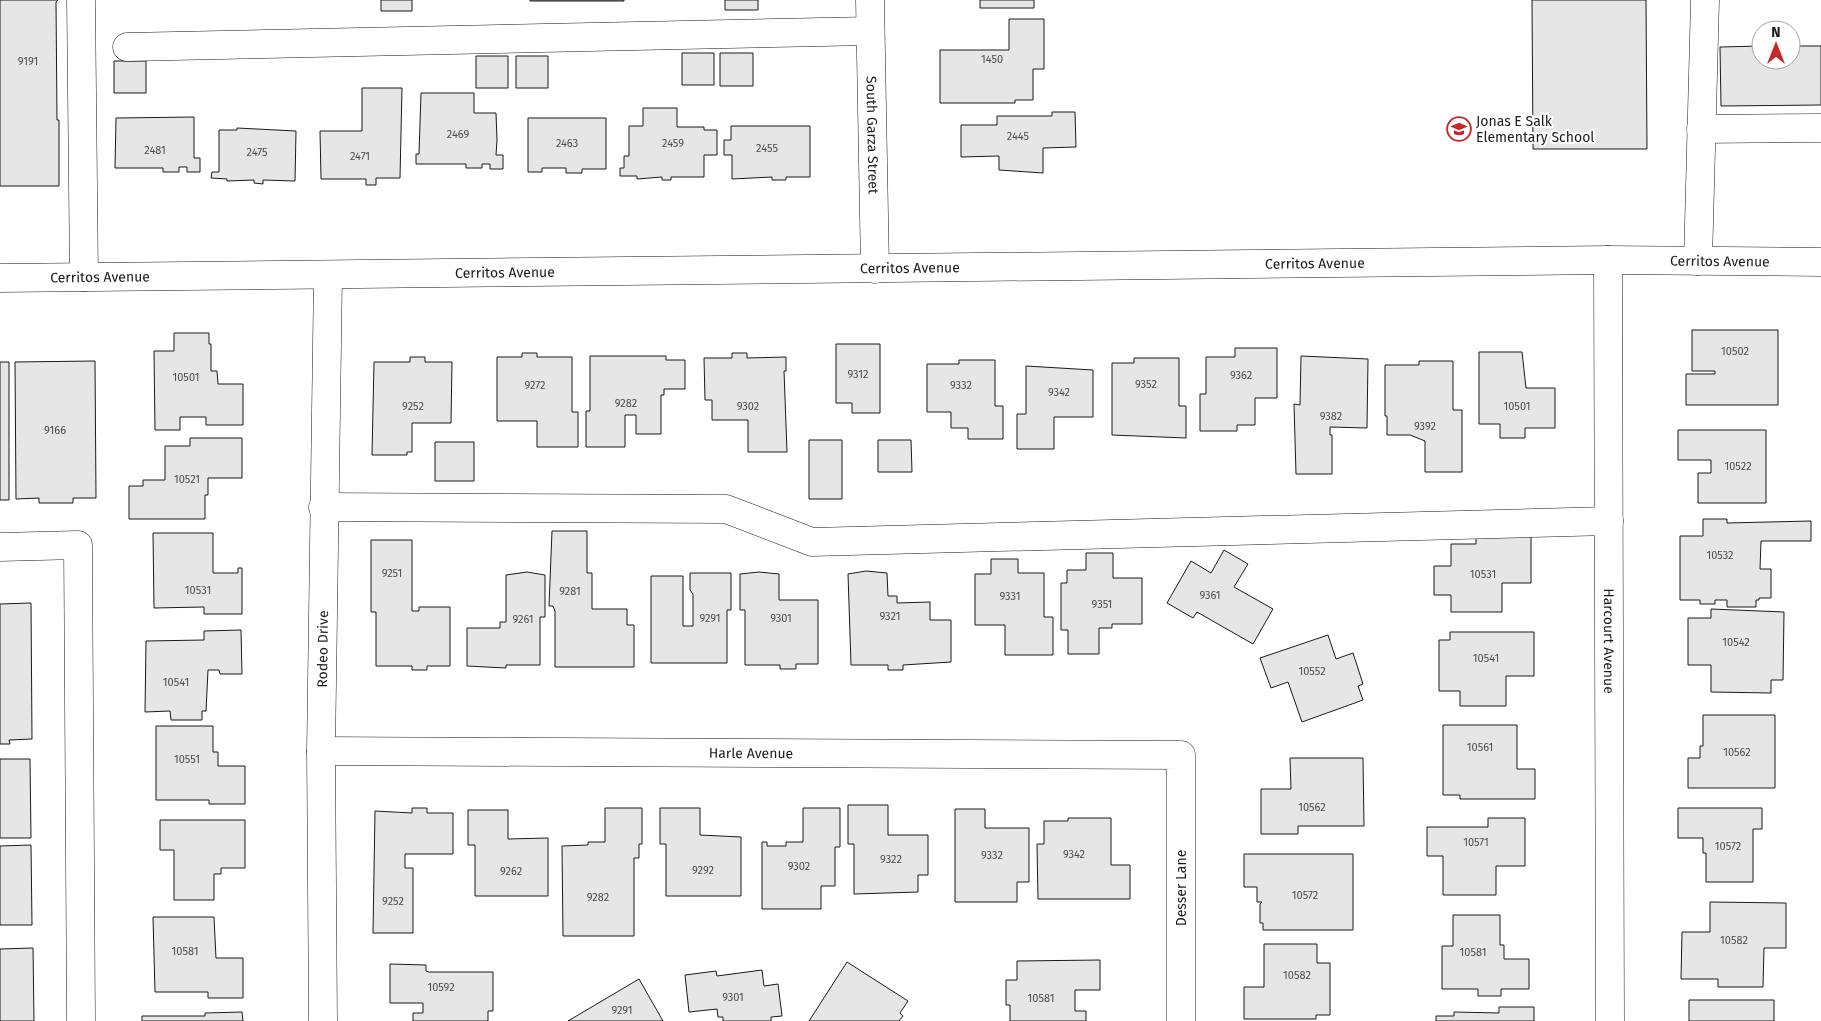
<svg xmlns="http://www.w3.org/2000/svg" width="1821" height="1021" font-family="'Fira Sans',sans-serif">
	<rect width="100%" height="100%" fill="#fff"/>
	<!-- building -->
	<path fill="#e6e6e6" stroke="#1a1a1a" d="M0,0H58L56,2L57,120H59V186H0Z
		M381,0H412V11H381Z
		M530,0H624V1H530Z
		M725,0H758V10H725Z
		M980,0H1034V8H980Z
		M1532,0H1646L1647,149H1533Z
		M1009,19H1044V69H1033V100H1015V103H940V50H1009Z
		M1761,46V60H1791V46H1821V105L1721,106L1720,47Z
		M682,53H714V85H682Z
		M720,53H753V86H720Z
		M476,56H508V88H476Z
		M516,56H548V88H516Z
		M114,61H146V93H114Z
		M362,88H402L400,178H376V185H366V179H321L320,131H362Z
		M421,93H474V113H496L497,140L496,155H503V169H490V164H482V168H466V164H416V154H419Z
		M643,108H677V127H704V130H717V155H704V177H671V180H662V177L637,179V176H620V168H624V156H629V126H643Z
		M1052,112H1075L1076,147L1043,148V173L999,170V156L961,157V125H997V116H1052Z
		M194,117V158H200V172H187V167H179V172H163V168H115L116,118Z
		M528,118H606V169H582V173H566V168H542V172H528Z
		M731,126H810V177H786V180H772V177L732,179V155H724V140H731Z
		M237,128L296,131L295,181L263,180V184L254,183V180L227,181V179L211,178L212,172H219V130H237Z
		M1692,330H1778V405H1686V374H1715V371H1692Z
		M174,333H209V344H211V371H217L218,384H243V425H206V417H180V430H155L154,351H174Z
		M836,344H880V413H852V403H836Z
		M1235,348H1277V398H1255V425H1237V431H1200V394H1206V357H1235Z
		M1479,352H1522L1526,388H1555V428H1525V438H1500V424H1479Z
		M522,353H537V357H572V412H578V447H537V421H497V357H522Z
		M732,353H747V358L786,357V371H784L787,452H748V420H712V400H705L704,358H732Z
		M590,356H666V360H685V389H664V395H661V434H636V415H625V447H586V411H590Z
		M1301,356L1368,359L1367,428L1330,427V435H1332V474H1296L1294,404L1300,405Z
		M410,357H425V362H452L451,423H412V452H407V455H372L374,362H410Z
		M1134,358H1179V406H1186V438L1112,435V363H1134Z
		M959,360H995V406H1003V439H968V428H951V412H927V364H959Z
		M95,361L96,498H73V503H39V498L16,499L15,362Z
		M1419,361H1453V410H1462V472H1425V441L1410,435H1387V416H1385V365H1419Z
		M0,362H9V500H0Z
		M1026,366L1093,370V417H1054V449H1017V414H1026Z
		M1678,430H1766V503H1698V473H1711V460H1678Z
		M190,438H242V478H208V495H205V519H129V486H143V480H165V446H190Z
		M809,440H842V499H809Z
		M878,440H911L912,472H878Z
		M435,442H474V481H435Z
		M1703,519H1727V523L1811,521V541H1761L1760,569H1771V598H1759V600H1756V607H1727V600H1715V604H1700V600H1680V536H1703Z
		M552,531H587V573H592V609H627V625H634V667H555V611L553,606H549Z
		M153,533H213V573H238V568H242V614H204V607L154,608Z
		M1476,536H1531V583H1502V612H1451V595H1434V566H1451V544H1476Z
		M371,540H412V611H419V607H450V666H427V670H412V666H376V612H371Z
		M1224,550L1248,564L1234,587L1273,609L1253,644L1197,612L1193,618L1167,603L1191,561L1211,573Z
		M1086,553H1113V578H1142V624H1112V628H1099V654H1068V630H1061V583H1067V570H1086Z
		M991,559H1018V573H1044V617H1053V655H1005V625H975V574H991Z
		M866,571L887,573L888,596H897V603L930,602V620H951V662L903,665V670H888V665H851L848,574Z
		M527,572L545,575V617H540V665H506V668L467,666V628H500V622H506V575Z
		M759,572L779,574V600H818V664H796V669H780V665H745V610H740V574Z
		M690,573H731V610H727V663H651V576H683V626H693V594L690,590Z
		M31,603L32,739L9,740L10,744H0V604Z
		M1711,609L1784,612L1783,680H1771V693L1711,692V665H1688V618H1711Z
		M241,630L242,674H220L219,670H208L206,711H202V720H171L170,711L145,712L146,641L204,640V631Z
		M1450,632H1534V676H1506V706H1460V691H1439V640H1450Z
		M1328,635L1336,659L1353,653L1363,684L1358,686L1363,700L1302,722L1288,682L1271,688L1260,658Z
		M1703,715H1775V788H1688V758H1700V746H1703Z
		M1443,725H1517V769H1535V799H1460V795H1443Z
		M156,726H213V752H218V766H245V804H209V800H156Z
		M1290,758H1363L1364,826H1298V834H1261V789H1291Z
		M0,759H30L31,838H0Z
		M848,805H888V835H928V875H918V892L854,894V844H848Z
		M412,808H427V813H453V854H405V868H413V933H373L375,811L412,813Z
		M605,808H642V844H639V858H634V936H563L562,846L588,845V842H605Z
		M660,808H700V835L741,837V896H666V844H660Z
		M803,808H840V847H835V886H821V909H762V842H767V846H786V842H803Z
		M1678,808H1762V829H1753V882H1706V853H1703V838H1678Z
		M955,809H985V828H1029V882H1017V902H955Z
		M468,810H508V839L548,838V896H475V845H468Z
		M1068,818H1111V865H1130V899H1038L1037,844H1044V821H1068Z
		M1488,818H1525V866H1496V895H1443V856H1427V827H1488Z
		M160,820H245V868H221V874H214V900H174V850H160Z
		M31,845L32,925H0V846Z
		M1244,854H1353V930H1263V923H1260V904L1262,902H1257V887H1244Z
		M1710,902L1786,903V948H1764L1763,987H1718V979H1681L1682,932H1710Z
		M1453,915H1500V945H1504V959H1529V989H1501V996H1478V989H1442V946H1453Z
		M153,917H214L216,958H243V998H208V992H155Z
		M1264,944H1317V963H1330V1015H1316V1019H1244V987H1264Z
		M33,948L34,1021H0V949Z
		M1100,960V990H1075V1011H1086V1021H1010V1005H1006V980H1017V961Z
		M847,962L908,1001L900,1013L903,1016L899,1021H809Z
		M390,964L426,965V971L429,972H493V1011H488V1021H413V1013H423V1003H390Z
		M762,970L764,986L778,984L782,1016L771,1017V1021H723V1017H718L717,1009L689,1012L685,975L716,971L717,976Z
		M639,979L663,1021H568Z
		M1689,1000H1774V1021H1689Z
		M1499,1007H1534V1021H1436V1016H1454V1012L1499,1013Z
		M242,1012L243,1021H142V1016H205V1013Z"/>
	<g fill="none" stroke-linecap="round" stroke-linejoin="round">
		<!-- minor casing -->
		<g stroke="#1a1a1a" stroke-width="29">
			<g id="minor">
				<path d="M81,0L84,277"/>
				<path id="s1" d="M870,0L875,269"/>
				<path d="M127,47L870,31"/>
				<path d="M1701,129L1821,128"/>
				<path id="s2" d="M1608,260L1610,1021"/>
				<path d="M1698,261L1705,0"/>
				<path id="s3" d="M0,278L1608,260L1821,262"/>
				<path d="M323,507L726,509L812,542L1609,521"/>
				<path d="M0,547L78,545L81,1021"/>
				<path id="s4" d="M321,751L1181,755V1021"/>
				<path id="s5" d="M323,1021L321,751L328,276"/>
			</g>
		</g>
		<!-- minor -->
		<use href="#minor" stroke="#fff" stroke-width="28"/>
	</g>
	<!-- icons -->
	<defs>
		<g id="school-ring" transform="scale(1.25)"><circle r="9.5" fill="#fff" stroke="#c62828" stroke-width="1.5"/><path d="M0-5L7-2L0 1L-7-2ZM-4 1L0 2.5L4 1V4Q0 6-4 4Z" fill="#c62828"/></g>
	</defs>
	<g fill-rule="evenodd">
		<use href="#school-ring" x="1459" y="129"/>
	</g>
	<g text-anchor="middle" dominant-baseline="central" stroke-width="4" stroke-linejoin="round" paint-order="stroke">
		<!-- number labels -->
		<g font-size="11" fill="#4d4d4d">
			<text x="992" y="59">1450</text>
			<text x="28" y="61">9191</text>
			<text x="458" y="134">2469</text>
			<text x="1018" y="136">2445</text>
			<text x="567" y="143">2463</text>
			<text x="673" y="143">2459</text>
			<text x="767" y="148">2455</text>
			<text x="155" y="150">2481</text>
			<text x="257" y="152">2475</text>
			<text x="360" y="156">2471</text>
			<text x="1735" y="351">10502</text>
			<text x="858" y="374">9312</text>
			<text x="1241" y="375">9362</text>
			<text x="186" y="377">10501</text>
			<text x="1146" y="384">9352</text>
			<text x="535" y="385">9272</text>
			<text x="961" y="385">9332</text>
			<text x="1059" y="392">9342</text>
			<text x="626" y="403">9282</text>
			<text x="413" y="406">9252</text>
			<text x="748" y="406">9302</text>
			<text x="1517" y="406">10501</text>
			<text x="1331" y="416">9382</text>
			<text x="1425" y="426">9392</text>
			<text x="55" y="430">9166</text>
			<text x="1738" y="466">10522</text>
			<text x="187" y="479">10521</text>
			<text x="1720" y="555">10532</text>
			<text x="392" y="573">9251</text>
			<text x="1483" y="574">10531</text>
			<text x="198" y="590">10531</text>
			<text x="570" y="591">9281</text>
			<text x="1210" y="595">9361</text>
			<text x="1010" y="596">9331</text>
			<text x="1102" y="604">9351</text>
			<text x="890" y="616">9321</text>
			<text x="710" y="618">9291</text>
			<text x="781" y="618">9301</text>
			<text x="523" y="619">9261</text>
			<text x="1736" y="642">10542</text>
			<text x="1486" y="658">10541</text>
			<text x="1312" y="671">10552</text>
			<text x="176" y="682">10541</text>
			<text x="1480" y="747">10561</text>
			<text x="1737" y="752">10562</text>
			<text x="187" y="759">10551</text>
			<text x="1312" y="807">10562</text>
			<text x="1476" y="842">10571</text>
			<text x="1728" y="846">10572</text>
			<text x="1074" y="854">9342</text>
			<text x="992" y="855">9332</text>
			<text x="891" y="859">9322</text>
			<text x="799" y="866">9302</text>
			<text x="703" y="870">9292</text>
			<text x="511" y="871">9262</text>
			<text x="1305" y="895">10572</text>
			<text x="598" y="897">9282</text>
			<text x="393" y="901">9252</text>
			<text x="1734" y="940">10582</text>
			<text x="185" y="951">10581</text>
			<text x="1473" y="952">10581</text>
			<text x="1297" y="975">10582</text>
			<text x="441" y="987">10592</text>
			<text x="733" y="997">9301</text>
			<text x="1041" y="998">10581</text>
			<text x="622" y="1010">9291</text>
		</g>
		<!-- poi labels -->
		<g font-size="14" fill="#1a1a1a" stroke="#fff" text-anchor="start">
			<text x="1476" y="121">Jonas E Salk<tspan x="1476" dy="16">Elementary School</tspan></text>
		</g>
		<!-- street labels -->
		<g font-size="14" fill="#1a1a1a" stroke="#fff">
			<text stroke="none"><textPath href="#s1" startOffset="135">South Garza Street</textPath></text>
			<text stroke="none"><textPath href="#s3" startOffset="1720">Cerritos Avenue</textPath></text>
			<text stroke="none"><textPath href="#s3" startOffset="1315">Cerritos Avenue</textPath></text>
			<text stroke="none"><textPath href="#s3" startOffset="910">Cerritos Avenue</textPath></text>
			<text stroke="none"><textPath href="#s3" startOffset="505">Cerritos Avenue</textPath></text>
			<text stroke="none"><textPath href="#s3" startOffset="100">Cerritos Avenue</textPath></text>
			<text stroke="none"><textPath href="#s2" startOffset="381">Harcourt Avenue</textPath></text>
			<text stroke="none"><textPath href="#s5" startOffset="372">Rodeo Drive</textPath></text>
			<text stroke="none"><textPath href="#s4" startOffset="430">Harle Avenue</textPath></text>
			<text transform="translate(1181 888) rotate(-90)">Desser Lane</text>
		</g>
	</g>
	<!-- north arrow -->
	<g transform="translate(1776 45)"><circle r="24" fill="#ffffff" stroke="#a3a3a3"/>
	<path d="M0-4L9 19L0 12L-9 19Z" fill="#c62828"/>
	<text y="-8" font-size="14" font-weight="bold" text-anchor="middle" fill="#1a1a1a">N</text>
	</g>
</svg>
